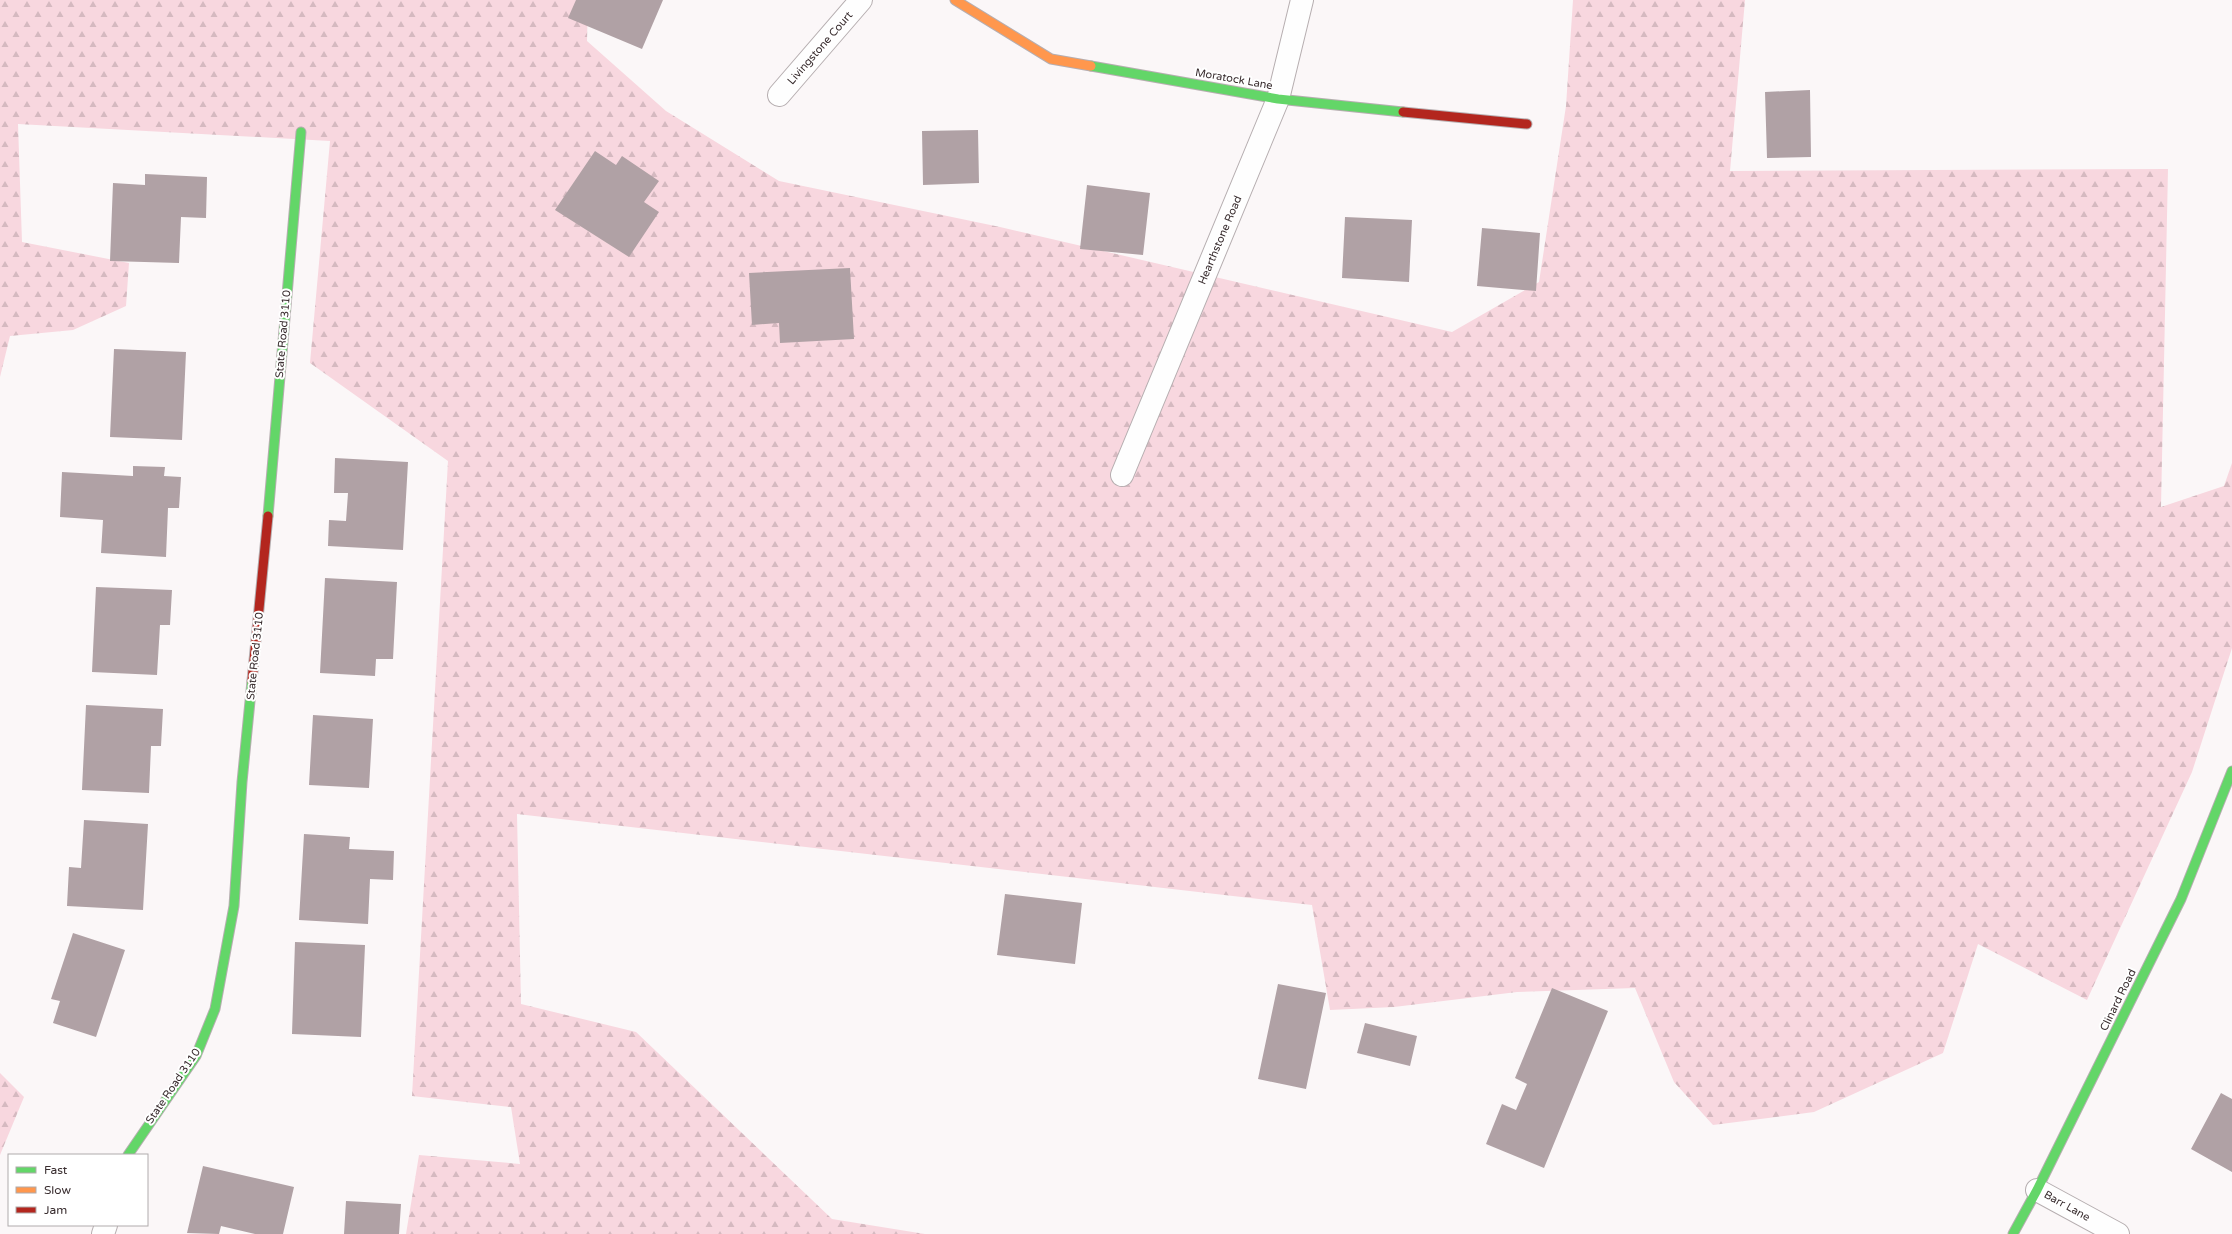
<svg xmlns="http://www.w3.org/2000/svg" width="2232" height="1234" font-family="'Varela Round',sans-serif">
	<defs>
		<pattern id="forest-firs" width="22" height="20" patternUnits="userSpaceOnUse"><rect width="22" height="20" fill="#f8d7df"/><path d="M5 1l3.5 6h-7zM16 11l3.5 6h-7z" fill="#d5b9c0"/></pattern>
	</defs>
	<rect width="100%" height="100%" fill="#fbf7f8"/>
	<!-- forest -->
	<path fill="url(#forest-firs)" d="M0,0H588L587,41L666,111L779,181L1000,227L1452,332L1539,282L1566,106L1573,0H1745L1730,171L2168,169L2161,507L2224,486L2232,463V648L2192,772L2087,1000L1978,944L1943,1053L1814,1112L1713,1125L1674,1082L1635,988L1517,992L1394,1007L1330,1010L1312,905L517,814L521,1004L636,1032L832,1219L925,1234H406L419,1155L520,1164L511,1107L412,1096L448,461L310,363L330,141L18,124L22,242L129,263L126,306L73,330L10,336L0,377Z
		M0,1073L24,1097L0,1155Z"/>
	<!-- building -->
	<path fill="#b0a1a5" d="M576,0H663L642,49L568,18Z
		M1810,90L1811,157L1767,158L1765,92Z
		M978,130L979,183L923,185L922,131Z
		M595,151L616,165L622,156L659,181L644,202L659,212L629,257L555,210Z
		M145,174L207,177L206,218L181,217L179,263L110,261L113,183L145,185Z
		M1087,185L1150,193L1143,255L1080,249Z
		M1345,217L1412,220L1409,282L1342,278Z
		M1482,228L1540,233L1536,291L1477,286Z
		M850,268L854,339L780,343L779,323L752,325L749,273Z
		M114,349L186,352L182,440L110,437Z
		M335,458L408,462L403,550L328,546L329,520L346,521L348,493H334Z
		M133,466L165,467L164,476L181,477L179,508H168L166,557L101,553L103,520L60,517L62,472L133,476Z
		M325,578L397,582L393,659H376L375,676L320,673Z
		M96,587L172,590L170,625H160L157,675L92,672Z
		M86,705L163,709L161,746H151L149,793L82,790Z
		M313,715L373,719L369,788L309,785Z
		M84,820L148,824L143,910L67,906L69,867L81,868Z
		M304,834L350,837L349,849L394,851L393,880L370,879L368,924L299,920Z
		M1005,894L1082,903L1075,964L997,955Z
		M73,933L125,950L96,1037L53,1023L60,1001L51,999Z
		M295,942L365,945L361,1037L292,1034Z
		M1278,984L1326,993L1306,1089L1258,1079Z
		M1552,988L1608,1011L1544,1168L1486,1144L1502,1104L1516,1110L1527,1084L1515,1078Z
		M1365,1023L1417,1036L1410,1066L1357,1053Z
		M2221,1093L2232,1099V1172L2191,1149Z
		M203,1166L294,1187L283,1234H255L221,1226L219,1234L187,1233Z
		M346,1201L401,1204L399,1234H344Z"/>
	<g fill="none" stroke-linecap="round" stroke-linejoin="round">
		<!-- street casing -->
		<g stroke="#b6aeb0" stroke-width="24">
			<path id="street" d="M779,95L861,0
				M1122,475L1278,99L1302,0
				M2037,1190L2118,1234
				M103,1234L106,1225"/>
		</g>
		<!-- fast casing -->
		<g stroke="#b6aeb0" stroke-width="11">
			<path id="fast" d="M1091,66L1278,99L1403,112
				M268,516L301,132
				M128,1155L196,1056L215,1009L234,906L242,782L252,681
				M2013,1234L2037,1190L2181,899L2232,771"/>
		</g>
		<!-- slow casing -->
		<g stroke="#b6aeb0" stroke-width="11">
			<path id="slow" d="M955,0L1051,59L1091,66"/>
		</g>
		<!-- jam casing -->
		<g stroke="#b6aeb0" stroke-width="11">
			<path id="jam" d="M1403,112L1527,124
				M252,681L268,516"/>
		</g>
		<!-- street -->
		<use href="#street" stroke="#fefefe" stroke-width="22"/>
		<!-- fast -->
		<use href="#fast" stroke="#63d668" stroke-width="9"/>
		<!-- slow -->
		<use href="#slow" stroke="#ff974d" stroke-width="9"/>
		<!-- jam -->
		<use href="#jam" stroke="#b3261e" stroke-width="9"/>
	</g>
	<g text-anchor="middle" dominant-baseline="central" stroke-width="4" stroke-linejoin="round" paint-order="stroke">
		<!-- street labels -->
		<g font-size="11" fill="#392d2f" stroke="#fff">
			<text transform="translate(820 48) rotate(-49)">Livingstone Court</text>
			<text transform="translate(1234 79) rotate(10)">Moratock Lane</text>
			<text transform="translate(1220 240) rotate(-67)">Hearthstone Road</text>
			<text transform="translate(283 334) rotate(-85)">State Road 3110</text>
			<text transform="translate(255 656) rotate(-84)">State Road 3110</text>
			<text transform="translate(2118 1000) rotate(-64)">Clinard Road</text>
			<text transform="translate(173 1086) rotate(-56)">State Road 3110</text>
			<text transform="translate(2067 1206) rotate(29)">Barr Lane</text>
		</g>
	</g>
	<!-- legend -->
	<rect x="8" y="1154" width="140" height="72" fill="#ffffff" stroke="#b0abac"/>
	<rect x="16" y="1167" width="20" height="6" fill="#63d668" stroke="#b0abac"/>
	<text x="44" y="1174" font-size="12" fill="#392d2f">Fast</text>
	<rect x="16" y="1187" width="20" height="6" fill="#ff974d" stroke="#b0abac"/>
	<text x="44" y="1194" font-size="12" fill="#392d2f">Slow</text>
	<rect x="16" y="1207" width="20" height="6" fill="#b3261e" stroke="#b0abac"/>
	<text x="44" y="1214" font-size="12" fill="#392d2f">Jam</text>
</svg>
